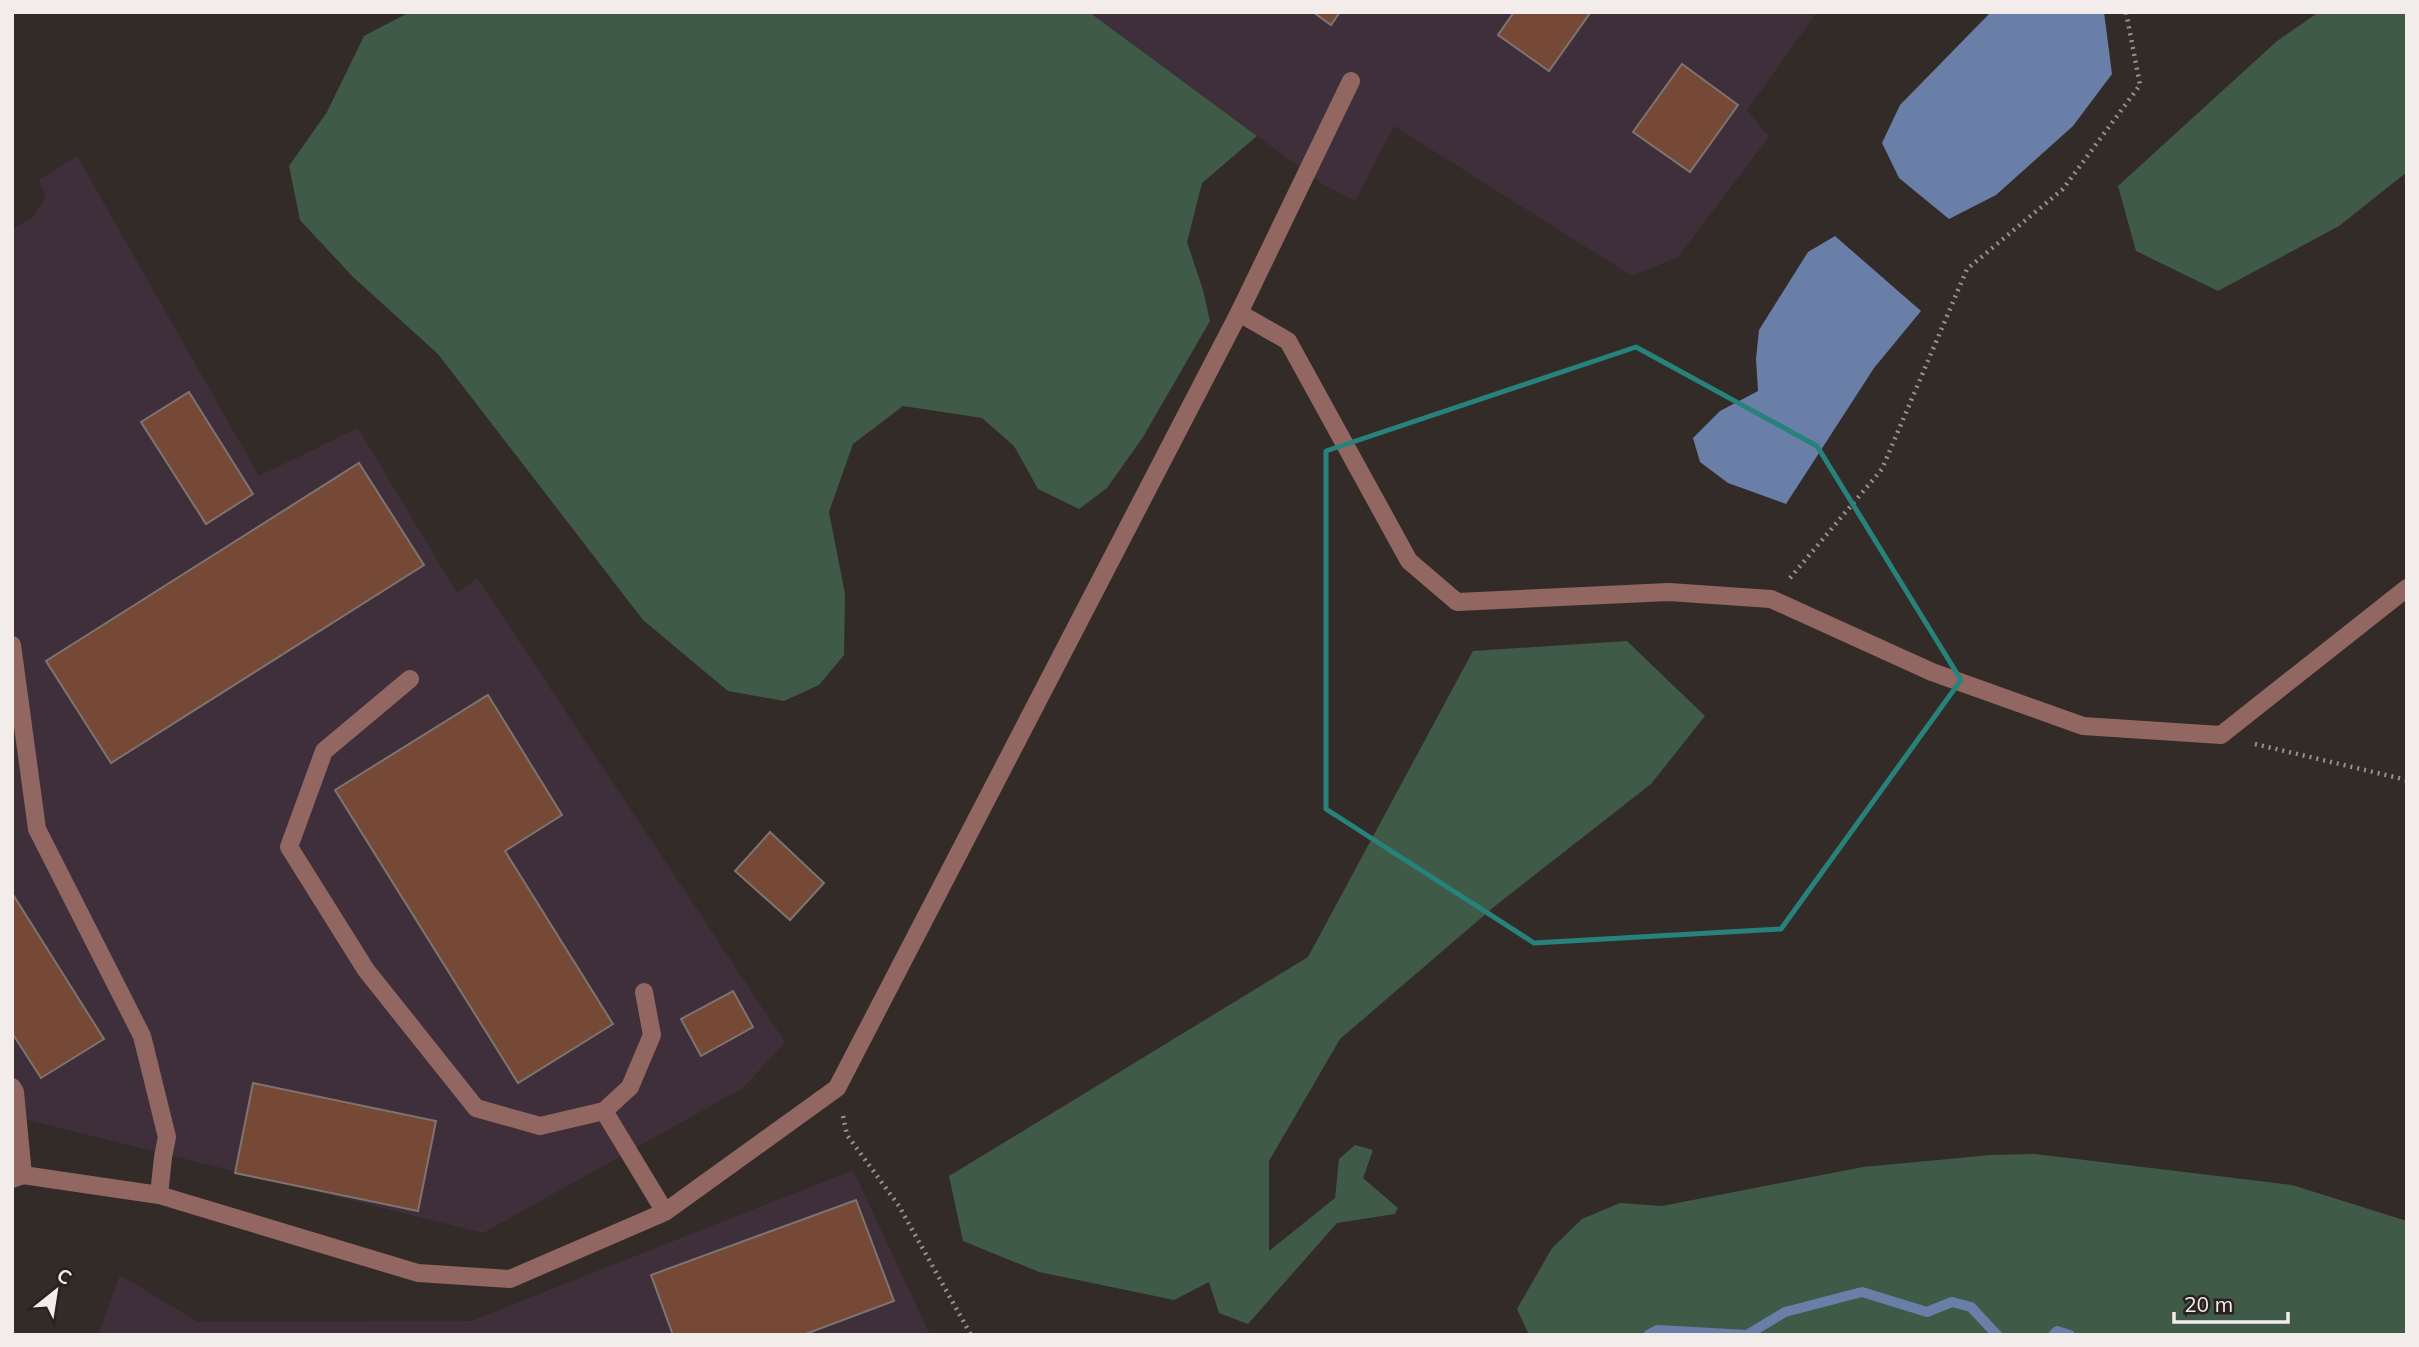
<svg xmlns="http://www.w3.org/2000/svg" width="2419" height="1347" font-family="Mulish,sans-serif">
	<rect width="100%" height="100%" fill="#332b28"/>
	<!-- industrial -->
	<path fill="#3f2f3a" d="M1089,12H1817L1747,110L1769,137L1678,257L1632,276L1394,126L1355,201L1324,185Z
		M77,156L259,476L358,428L457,593L477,578L785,1042L743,1088L483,1233L12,1116V229L33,217L46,198L39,180Z
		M853,1170L930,1335H98L120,1275L198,1322L471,1321Z"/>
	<!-- green -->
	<path fill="#3f5a46" d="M410,12H1089L1257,136L1202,183L1187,242L1203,290L1210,321L1143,437L1107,488L1079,509L1038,489L1014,446L982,418L903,406L853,444L829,512L845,594L844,655L819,685L784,701L728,691L643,620L438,354L353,277L300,220L289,166L327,112L364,36Z
		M2319,12H2407V172L2339,226L2218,291L2136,251L2118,186L2277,41Z
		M1627,641L1705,716L1651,784L1495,906L1340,1039L1269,1161V1251L1335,1198L1339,1159L1355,1145L1373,1150L1363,1178L1398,1208L1395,1214L1337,1223L1248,1324L1219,1313L1209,1282L1174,1300L1039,1272L963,1241L949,1176L1308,957L1473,651Z
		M2035,1154L2292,1185L2407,1221V1335H1529L1517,1309L1552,1248L1582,1219L1620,1203L1662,1206L1863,1167L1991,1155Z"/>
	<!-- water -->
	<path fill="#6a7fa8" d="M1991,12H2104L2112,74L2073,126L1996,195L1949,219L1899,178L1882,143L1900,105Z
		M1835,236L1921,311L1874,368L1786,504L1728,483L1700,462L1693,438L1720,411L1758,391L1756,359L1759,330L1808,252Z"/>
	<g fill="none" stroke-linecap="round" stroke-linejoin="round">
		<!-- stream -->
		<path stroke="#6a7fa8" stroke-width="10" d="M1648,1335L1657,1330L1747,1335L1785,1312L1862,1292L1927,1312L1952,1302L1971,1307L1997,1335
			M2053,1335L2057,1331L2070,1335"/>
	</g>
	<!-- building -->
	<path fill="#764937" stroke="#7d7470" stroke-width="2" d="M1313,12H1340L1331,25Z
		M1514,12H1589L1590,13L1549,71L1498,35Z
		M1682,64L1738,105L1690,172L1633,132Z
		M189,392L253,494L206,524L141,422Z
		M359,463L424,565L111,763L46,661Z
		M488,695L562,815L505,851L613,1024L518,1083L335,790Z
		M770,832L824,883L790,920L735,871Z
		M12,893L104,1039L41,1078L12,1033Z
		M733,991L753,1027L701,1056L681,1019Z
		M253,1083L436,1121L418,1211L235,1173Z
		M856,1200L894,1301L803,1335H673L651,1275Z"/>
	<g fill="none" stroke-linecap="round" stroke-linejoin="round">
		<!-- path -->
		<path stroke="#97918e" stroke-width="4.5" stroke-dasharray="2 5" stroke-linecap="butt" d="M1790,578L1882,469L1967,269L2063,189L2140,85L2126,12
			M2255,744L2407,780
			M843,1116L847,1135L899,1206L971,1335"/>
		<!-- minor -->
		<path stroke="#936761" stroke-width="18" d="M1239,313L1288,341L1409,561L1457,602L1669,592L1771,599L1932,672L2083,726L2221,735L2407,588
			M12,645L37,829L142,1036L167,1137L163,1157L159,1195
			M410,679L324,751L289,847L366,970L476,1108L540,1126L604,1111L665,1212
			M12,1087L15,1092L23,1175
			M604,1111L630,1087L652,1035L644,992
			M12,1179L23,1175L159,1195L418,1273L510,1279L665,1212L837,1088L1239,313L1351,81"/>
	</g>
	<!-- marked area -->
	<path fill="none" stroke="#26827a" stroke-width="5" stroke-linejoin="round" d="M1636,347L1817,446L1961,680L1781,929L1534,943L1326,809V451Z"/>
	<!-- border -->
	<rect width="2419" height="1347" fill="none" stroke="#f2edeb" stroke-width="28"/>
	<!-- north arrow -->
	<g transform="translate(56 1291) rotate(30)" stroke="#29211f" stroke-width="5" paint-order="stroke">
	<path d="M0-5L12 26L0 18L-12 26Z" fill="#f2edeb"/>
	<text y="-10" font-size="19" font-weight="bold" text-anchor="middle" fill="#f2edeb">С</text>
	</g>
	<!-- scale -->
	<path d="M2174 1312v10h114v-10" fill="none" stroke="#f2edeb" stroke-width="3.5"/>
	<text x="2184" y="1312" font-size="21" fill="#f2edeb" stroke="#29211f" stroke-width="5" paint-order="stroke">20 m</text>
</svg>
